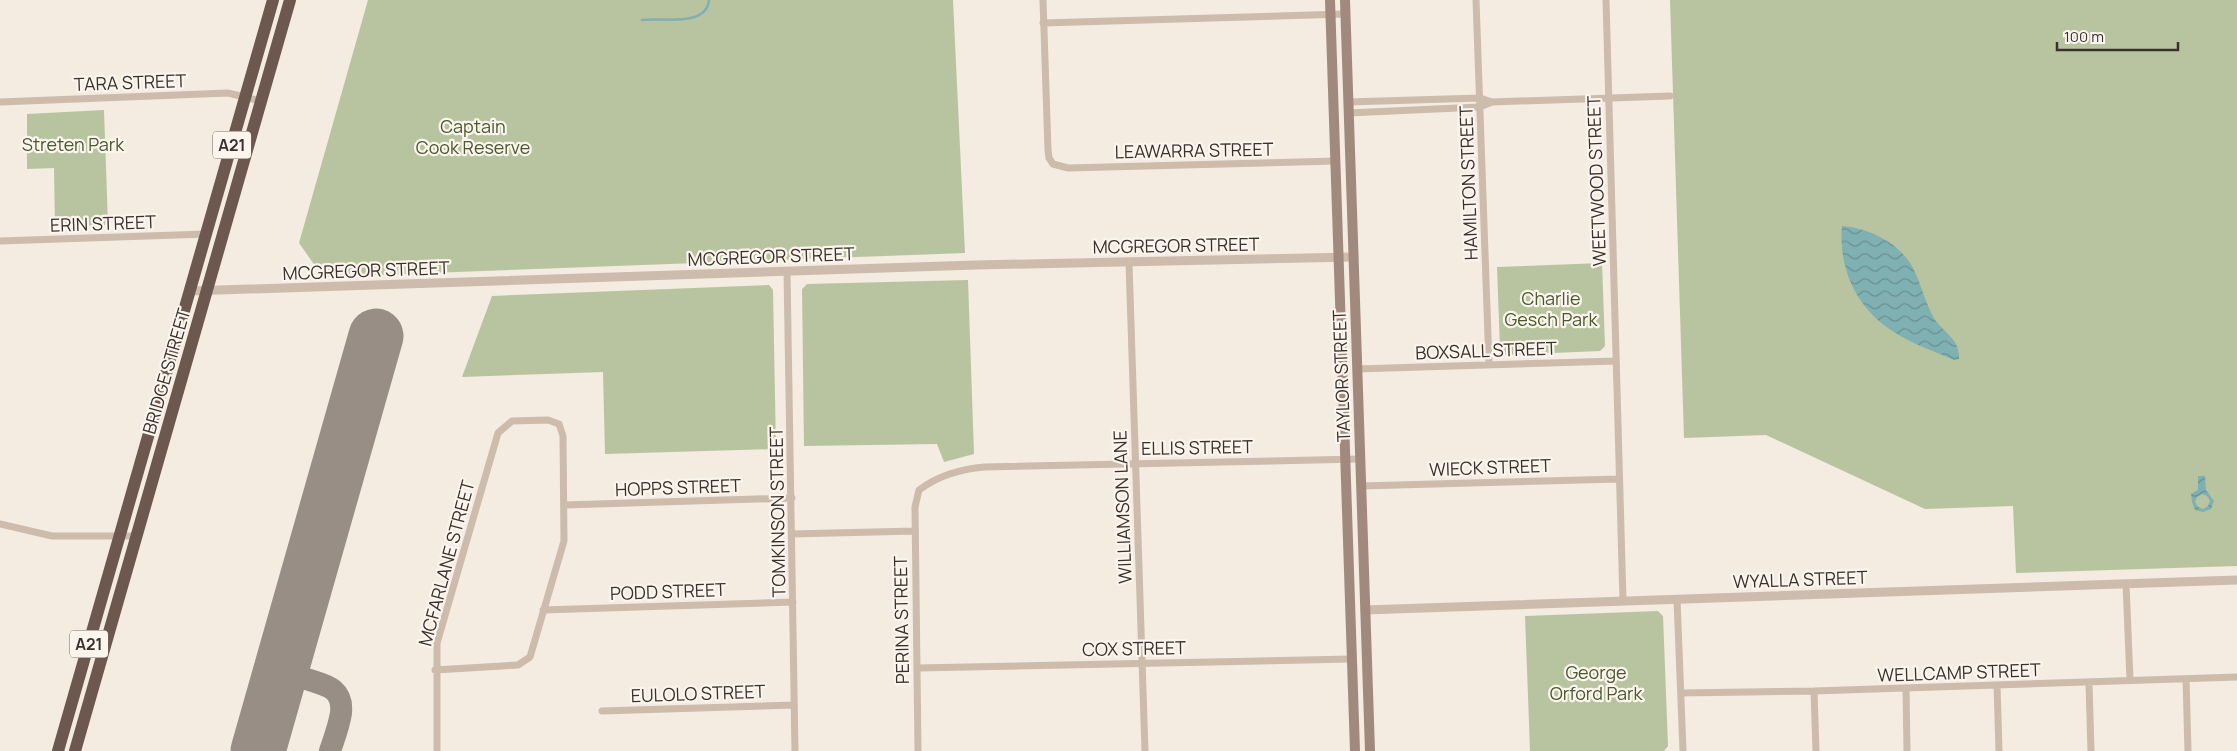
<svg xmlns="http://www.w3.org/2000/svg" width="2237" height="751" font-family="Manrope,sans-serif">
	<defs>
		<pattern id="water-waves" width="16" height="10" patternUnits="userSpaceOnUse" patternTransform="scale(1.25)"><rect width="16" height="10" fill="#7fb0b2"/><path d="M0 5q4-4 8 0t8 0" fill="none" stroke="#699091"/></pattern>
	</defs>
	<rect width="100%" height="100%" fill="#f4ebe1"/>
	<!-- park -->
	<path fill="#b8c4a0" d="M368,0H953L965,253L323,277L299,243Z
		M1670,0H2237V566L2016,573L2013,506L1925,509L1766,435L1684,438Z
		M104,110L108,225L55,227L54,168L27,169V114Z
		M1602,263L1605,346L1600,351L1504,355L1500,349L1497,267Z
		M968,280L974,454L944,462L937,444L804,446L802,289L807,284Z
		M769,285L773,290L776,449L605,454L603,372L462,377L492,296Z
		M1658,611L1663,616L1668,746L1664,751H1530L1525,616Z"/>
	<!-- water -->
	<path fill="url(#water-waves)" fill-rule="evenodd" d="M1842,226C1869,228 1900,243 1913,268C1921,284 1925,302 1934,318C1943,333 1960,338 1959,359L1954,360C1934,351 1912,344 1894,332C1857,309 1838,269 1842,226Z
		M2198,476H2205L2206,490L2214,501L2211,509L2203,512L2195,510L2192,502L2191,494L2198,490ZM2202,494L2207,496L2210,501L2208,506L2203,509L2198,507L2195,502L2197,497Z"/>
	<g fill="none" stroke-linecap="round" stroke-linejoin="round">
		<!-- stream -->
		<path stroke="#7fb0b2" stroke-width="2.5" d="M642,20C661,17 706,28 709,0"/>
		<!-- taxiway -->
		<path stroke="#988e86" stroke-width="22" d="M306,583L286,661C293,690 345,672 341,713C339,726 334,739 330,751
			M258,751L279,684L287,677L298,676"/>
		<!-- runway -->
		<path stroke="#988e86" stroke-width="55" d="M258,751L376,336"/>
		<!-- minor -->
		<path stroke="#cdbbac" stroke-width="7" d="M1043,0L1048,150L1049,158L1053,164L1068,168L1336,161
			M1476,0L1489,365
			M1606,0L1623,601
			M1043,23L1345,14
			M0,102L228,93L261,101
			M1348,102L1480,98L1492,102L1670,96
			M1348,113L1480,107L1492,102
			M0,241L206,234
			M1129,263L1145,751
			M787,272L795,751
			M1357,369L1616,361
			M1361,486L1619,479
			M565,505L792,498
			M0,524L52,536H136
			M792,534L915,531
			M2126,584L2130,680
			M1677,599L1683,751
			M543,610L793,602
			M917,668L1351,659
			M435,670L518,665L530,657L564,541L563,436L559,424L548,420L512,421L498,433L437,643V751
			M2186,679L2188,751
			M2089,683L2091,751
			M1997,685L1999,751
			M1906,688L1907,751
			M1814,691L1816,751
			M1681,693L1814,691L2237,677
			M602,711L794,705
			M918,751L915,507L919,490C939,475 960,469 985,467L1360,459"/>
		<!-- tertiary -->
		<path stroke="#cdbbac" stroke-width="9" d="M190,291L976,265L1354,257
			M1365,610L2237,580"/>
		<!-- secondary -->
		<path stroke="#a18a7d" stroke-width="10" d="M1330,0L1355,751
			M1345,0L1370,751"/>
		<!-- trunk -->
		<path stroke="#6c584f" stroke-width="12" d="M58,751L273,0
			M75,751L290,0"/>
	</g>
	<g text-anchor="middle" dominant-baseline="central" stroke-width="4.5" stroke-linejoin="round" paint-order="stroke">
		<!-- shield labels -->
		<g fill="#fbf5ee" stroke="#756b66" stroke-width="1">
			<rect x="213" y="131.5" width="38" height="27" rx="4"/>
			<rect x="70" y="630.5" width="38" height="27" rx="4"/>
		</g>
		<g font-size="16" font-weight="bold" fill="#3b302b">
			<text x="232" y="145">A21</text>
			<text x="89" y="644">A21</text>
		</g>
		<!-- street labels -->
		<g font-size="18" fill="#3b302b" stroke="#fbf5ee">
			<text transform="translate(130 82) rotate(-2)">TARA STREET</text>
			<text transform="translate(1194 150) rotate(-1)">LEAWARRA STREET</text>
			<text transform="translate(1596 181) rotate(-92)">WEETWOOD STREET</text>
			<text transform="translate(1468 183) rotate(-92)">HAMILTON STREET</text>
			<text transform="translate(103 223) rotate(-2)">ERIN STREET</text>
			<text transform="translate(1176 245) rotate(-1)">MCGREGOR STREET</text>
			<text transform="translate(771 256) rotate(-2)">MCGREGOR STREET</text>
			<text transform="translate(366 270) rotate(-2)">MCGREGOR STREET</text>
			<text transform="translate(1486 350) rotate(-2)">BOXSALL STREET</text>
			<text transform="translate(166 371) rotate(-74)">BRIDGE STREET</text>
			<text transform="translate(1341 376) rotate(-92)">TAYLOR STREET</text>
			<text transform="translate(1197 447) rotate(-1)">ELLIS STREET</text>
			<text transform="translate(1490 467) rotate(-2)">WIECK STREET</text>
			<text transform="translate(678 487) rotate(-2)">HOPPS STREET</text>
			<text transform="translate(1122 507) rotate(-92)">WILLIAMSON LANE</text>
			<text transform="translate(777 512) rotate(-91)">TOMKINSON STREET</text>
			<text transform="translate(446 563) rotate(-75)">MCFARLANE STREET</text>
			<text transform="translate(1800 579) rotate(-2)">WYALLA STREET</text>
			<text transform="translate(668 591) rotate(-2)">PODD STREET</text>
			<text transform="translate(901 620) rotate(-91)">PERINA STREET</text>
			<text transform="translate(1134 648) rotate(-1)">COX STREET</text>
			<text transform="translate(1959 672) rotate(-2)">WELLCAMP STREET</text>
			<text transform="translate(698 693) rotate(-2)">EULOLO STREET</text>
		</g>
		<!-- park labels -->
		<g font-size="18" fill="#4a5a2e" stroke="#fbf5ee">
			<text x="473" y="126">Captain<tspan x="473" dy="21">Cook Reserve</tspan></text>
			<text x="73" y="144">Streten Park</text>
			<text x="1551" y="298">Charlie<tspan x="1551" dy="21">Gesch Park</tspan></text>
			<text x="1596" y="672">George<tspan x="1596" dy="21">Orford Park</tspan></text>
		</g>
	</g>
	<!-- scale -->
	<path d="M2057 42v8h121v-8" fill="none" stroke="#3b302b" stroke-width="2.5"/>
	<text x="2064" y="42" font-size="15" fill="#3b302b" stroke="#fbf5ee" stroke-width="4" paint-order="stroke">100 m</text>
</svg>
